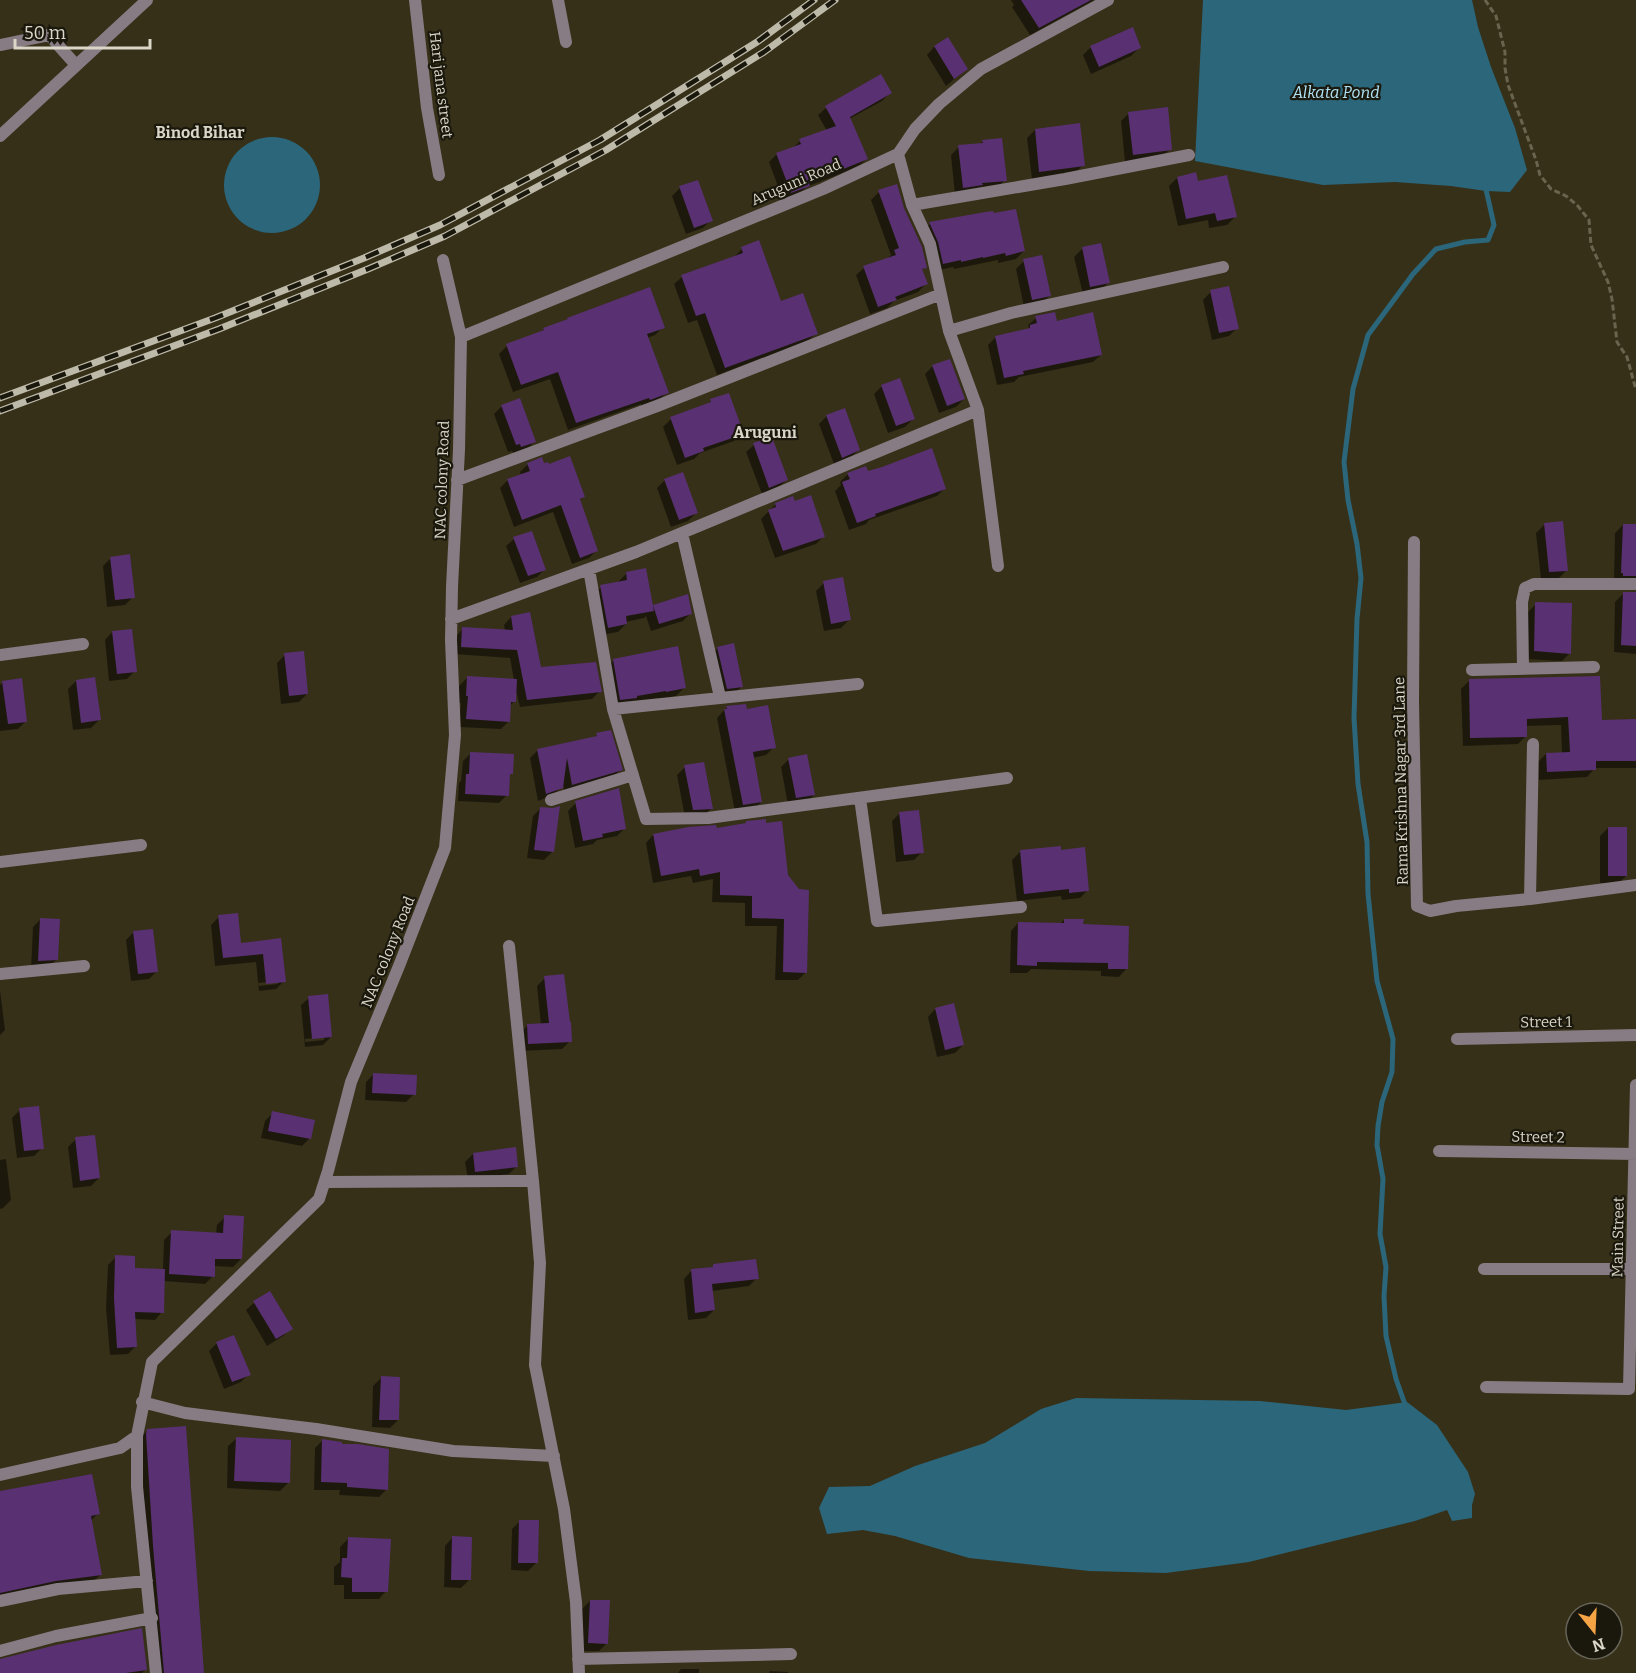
<svg xmlns="http://www.w3.org/2000/svg" width="1636" height="1673" font-family="Bitter,serif">
	<rect width="100%" height="100%" fill="#363018"/>
	<!-- water -->
	<path fill="#2b667b" d="M1203,0H1472L1478,27L1491,67L1515,128L1527,170L1510,192L1486,191L1451,186L1395,182L1323,185L1195,161Z
		M224 185a48 48 0 1 1 96 0a48 48 0 1 1-96 0Z
		M1076,1398L1260,1401L1346,1410L1407,1402L1437,1425L1468,1472L1475,1494L1472,1505V1518L1452,1521L1447,1510L1415,1521L1249,1562L1166,1573L1089,1571L969,1558L895,1536L863,1530L827,1534L819,1508L829,1487L870,1486L915,1466L985,1443L1041,1409Z"/>
	<!-- shadow -->
	<path fill="#0007" fill-rule="evenodd" d="M1011,0H1094L1030,35L1012,7L1014,5Z
		M947,39L966,69L946,86L927,55L934,47Z
		M1091,47L1139,48L1131,56L1091,74L1083,55Z
		M880,77L890,93L882,101L849,119L866,159L858,167L806,187L800,193L783,200L769,162L777,154L792,149L800,141L827,131L818,115L826,108Z
		M1129,113L1170,149L1162,157L1125,162L1121,121Z
		M1035,130L1083,165L1075,173L1032,179L1027,138Z
		M983,141L1005,180L997,188L955,195L951,155L959,147L979,145Z
		M1177,178L1197,183L1235,217L1227,225L1209,228L1208,220L1178,226L1169,186Z
		M680,188L711,220L703,228L686,234L672,196Z
		M879,192L925,267L921,271L926,284L918,292L894,301L887,308L870,314L856,275L864,268L887,259L891,255L871,200Z
		M930,224L1024,251L1016,259L998,263V260L954,269L953,267L935,271L922,231Z
		M742,249L780,303L816,333L808,341L717,375L697,320L688,323L674,284L682,277L734,257Z
		M1082,249L1108,283L1100,291L1083,294L1074,257Z
		M1024,261L1050,295L1042,303L1024,307L1016,269Z
		M649,289L663,327L655,335L647,338L667,392L659,400L642,407L641,404L568,430L550,379L513,392L499,354L507,346L541,333L544,329L565,322L568,319Z
		M1211,292L1237,328L1229,336L1212,340L1203,300Z
		M1036,318L1056,323L1101,355L1093,362L1019,377L1014,382L997,385L988,345L996,337L1026,331L1029,328L1028,325Z
		M933,366L964,399L956,407L939,413L925,374Z
		M882,386L913,419L905,427L888,433L874,394Z
		M711,401L742,433L734,441L700,453L694,459L677,465L663,427L671,419L706,406Z
		M502,406L535,441L527,449L514,454L512,451L508,452L494,414Z
		M827,416L858,450L850,458L834,464L819,424Z
		M754,445L786,480L778,488L762,494L746,452Z
		M528,464L584,497L579,501L597,550L589,558L572,564L553,512L514,527L500,488L508,480L521,475L520,472Z
		M867,473L945,488L937,496L869,520L866,524L849,530L835,491L841,485L840,482L848,474Z
		M665,480L696,513L688,521L671,527L657,488Z
		M794,503L824,536L816,544L775,558L761,519L776,504Z
		M1544,525L1567,570L1559,578L1541,579L1536,533Z
		M1623,525L1636,526V580H1614L1615,533Z
		M514,539L545,569L537,577L520,583L506,546Z
		M111,558L133,597L125,605L107,607L103,566Z
		M627,573L652,608L654,606L691,613L683,621L651,631L646,616L644,618L625,622L626,624L618,632L600,635L593,595L601,587L619,583V581Z
		M824,583L849,620L841,628L824,631L816,591Z
		M1636,593V654L1614,652L1615,602L1623,594Z
		M1536,604L1570,653L1562,661L1526,659L1528,612Z
		M511,617L540,668L600,691L592,699L520,707L516,691L515,701L509,706V721L501,729L459,727L461,703H458L459,686L467,678L514,680L510,658L454,654L455,637L463,629L505,631L504,625Z
		M112,632L135,671L127,679L109,681L105,640Z
		M718,648L741,687L733,695L719,696L710,656Z
		M285,655L307,694L299,702L281,704L277,663Z
		M614,660L684,688L676,696L659,699L658,698L612,707L606,668Z
		M76,681L99,720L91,728L73,730L68,689Z
		M1469,681L1601,721H1636V768H1595L1587,777L1539,780L1538,762L1546,754L1562,753L1561,725L1525,726L1526,736L1518,744L1463,746L1461,689Z
		M3,682L26,721L18,729L0,731V685Z
		M727,707L746,711L774,747L766,755L752,758L761,802L753,810L735,812L717,718Z
		M597,735L621,769L613,777L565,792L563,785L553,795L538,801L530,758L538,750L593,739Z
		M471,753L511,773L508,776L507,795L499,803L458,801L459,783L461,781L463,761Z
		M789,759L814,795L806,803L788,805L781,767Z
		M685,767L711,809L703,816L685,817L677,775Z
		M576,803L625,828L617,836L597,840L593,844L575,848L568,811Z
		M541,808L552,852L544,860L527,858L533,816Z
		M900,813L922,852L914,860L896,862L892,821Z
		M1608,828L1626,876L1618,884L1600,883V836Z
		M653,835L787,875L806,972L798,980H775L777,926H745V903L712,902L713,879L693,883L691,876L653,883L646,843Z
		M1060,851L1088,890L1080,898L1062,900L1061,896L1017,901L1012,860L1020,852Z
		M219,917L240,944L280,940L284,981L276,989L259,991L256,962L215,966L211,925ZM278,981V984L259,986L258,983Z
		M41,919L56,960L48,968L31,969L33,927Z
		M1064,920L1082,926L1126,969L1119,977L1101,976V971L1031,969L1027,973H1010L1011,931L1018,923L1060,924Z
		M134,932L157,971L149,979L131,981L126,940Z
		M545,978L570,1041L562,1049L521,1051L520,1033L528,1025H541L537,986Z
		M0,990L5,1030L0,1035Z
		M309,998L331,1037L323,1045L305,1047L301,1005ZM324,1037V1040L305,1042V1039Z
		M935,1009L963,1045L955,1053L937,1057L928,1017Z
		M374,1074L414,1094L406,1102L365,1100L366,1082Z
		M20,1110L42,1148L34,1156L17,1158L12,1118Z
		M273,1113L310,1138L302,1146L261,1138L265,1121Z
		M76,1139L99,1178L91,1186L73,1188L68,1147Z
		M473,1154L517,1166L509,1174L468,1179L465,1162Z
		M6,1159L11,1200L3,1208L0,1209V1160Z
		M225,1217L241,1259L233,1267L213,1266V1276L205,1284L163,1281L162,1312L155,1320L134,1319L136,1346L128,1354L110,1355L106,1308L108,1265L116,1257L133,1270H163L164,1240L172,1232L216,1234L217,1225Z
		M714,1266L757,1278L749,1286L712,1291L714,1310L706,1318L688,1320L684,1279L691,1271L711,1269Z
		M254,1303L291,1328L283,1336L267,1346L246,1310Z
		M217,1343L249,1374L241,1382L224,1389L209,1351Z
		M381,1378L398,1420L390,1428L372,1427L373,1386Z
		M148,1430L202,1673H156L140,1438Z
		M236,1439L288,1483L280,1491L227,1488L228,1446Z
		M323,1440L387,1489L379,1497L339,1495L340,1490H314L315,1448Z
		M0,1492L98,1513L91,1521L100,1575L92,1583L0,1599Z
		M520,1521L536,1563L528,1571L511,1570L512,1529Z
		M452,1538L469,1580L461,1588L444,1587L445,1546Z
		M348,1539L386,1591L379,1599H344V1585H334V1567L340,1562V1547Z
		M590,1601L607,1643L599,1651H581L582,1609Z
		M0,1660L146,1669L142,1673H0Z
		M681,1669H699V1673H678Z
		M770,1671L788,1672V1673H769Z"/>
	<g fill="none" stroke-linecap="round" stroke-linejoin="round">
		<!-- stream -->
		<path stroke="#2b667b" stroke-width="5" d="M1407,1410L1396,1379L1386,1336L1384,1296L1386,1267L1380,1234L1383,1179L1377,1145L1378,1126L1382,1102L1392,1072L1393,1039L1377,981L1368,894L1367,842L1358,784L1354,718L1357,619L1361,578L1357,544L1348,500L1344,462L1353,389L1368,335L1413,274L1436,249L1465,242L1488,240L1494,225L1485,185"/>
	</g>
	<!-- building -->
	<path fill="#593072" d="M1021,0H1091L1039,28Z
		M1133,27L1141,48L1099,67L1090,46Z
		M948,37L968,69L954,79L934,46Z
		M881,74L892,93L850,117L868,159L809,183L810,186L791,193L776,153L801,144L799,139L836,126L825,106Z
		M1168,107L1172,150L1133,155L1128,112Z
		M1080,123L1085,166L1039,172L1035,129Z
		M1002,138L1007,181L982,183L983,185L963,188L958,145L983,143L982,140Z
		M1196,172L1198,181L1227,175L1237,217L1217,221L1215,213L1186,219L1177,177Z
		M698,180L713,221L694,228L679,186Z
		M897,184L904,208L922,247L927,268L922,269L928,284L895,297L897,300L878,307L863,266L896,255L894,250L899,248L878,190Z
		M1016,209L1025,251L1006,256L1005,253L983,258V257L961,262V260L943,264L938,242L929,222L985,212L993,211L994,213Z
		M759,240L781,301L803,293L818,334L725,368L705,313L696,316L681,275L743,253L741,247Z
		M1101,243L1110,283L1090,287L1082,247Z
		M1042,255L1051,296L1032,300L1023,259Z
		M1229,286L1239,329L1219,333L1210,290Z
		M650,287L665,328L647,334L669,393L650,400L649,398L576,423L558,372L521,385L506,344L544,330L543,328L568,319L567,318Z
		M1055,312L1057,321L1093,312L1102,355L1023,371L1024,374L1004,378L995,336L1030,328V325L1037,323L1035,316Z
		M950,359L965,399L947,406L932,365Z
		M900,378L915,419L896,426L881,385Z
		M729,393L744,434L703,448L704,451L685,458L670,417L711,402L710,399Z
		M520,398L536,442L521,447L520,444L516,445L501,405Z
		M845,408L860,450L842,458L826,415Z
		M772,437L788,480L769,488L753,443Z
		M932,448L946,489L875,514L876,516L857,523L842,482L850,479L847,473L866,466L868,471L882,467Z
		M570,456L585,497L580,499L598,551L580,558L561,505L522,520L507,479L530,471L527,463L542,457L544,463L548,462L549,464Z
		M683,472L698,513L679,520L664,479Z
		M811,495L825,537L783,551L768,510L776,507L775,503L793,496L795,501Z
		M1563,521L1568,571L1549,572L1544,523Z
		M1623,524H1636V576H1623V573H1621Z
		M532,531L546,570L528,576L513,537Z
		M130,554L135,598L115,600L110,557Z
		M646,568L654,611L626,616L627,624L608,628L600,585L627,580L626,572Z
		M843,577L851,620L831,624L823,581Z
		M1623,592H1636V646L1621,645Z
		M688,594L692,614L659,624L653,605Z
		M1535,602L1572,603L1571,654L1534,651Z
		M530,612L541,667L596,662L602,692L527,700L517,650L461,647L462,627L513,630L511,616Z
		M132,629L137,672L117,674L112,631Z
		M734,643L743,687L727,689L717,647Z
		M678,646L686,688L666,692V691L637,696V698L620,700L613,659Z
		M304,651L308,694L289,696L284,653Z
		M467,676L517,679L516,702H511L510,722L466,719L468,696H466Z
		M1600,676L1602,720L1636,719V761H1596V770L1547,772L1546,753L1570,752L1568,717L1527,719V737L1470,738L1469,679Z
		M95,677L101,720L81,723L76,680Z
		M22,678L27,722L8,724L2,681Z
		M746,704L747,709L768,705L776,748L753,752L762,802L743,805L724,709H727L726,706Z
		M611,730L623,770L572,785L567,758L563,788L546,794L537,749L597,736L596,733Z
		M470,752L514,754L513,774H510L509,796L465,794L466,774H469Z
		M807,754L815,795L796,798L788,758Z
		M704,762L713,809L693,810L684,765Z
		M619,788L626,829L602,834L603,837L583,841L575,801Z
		M560,806L554,852L534,850L540,807L553,808Z
		M919,810L924,853L904,855L899,812Z
		M766,819V823L782,821L788,875L799,889L809,890L807,973L783,972L784,919L752,918V896L720,895V872L700,876L699,869L661,876L653,834L688,827L716,825L717,828L746,823V821Z
		M1608,827H1627V876H1608Z
		M1061,846V850L1085,847L1089,891L1069,893V889L1024,894L1020,850Z
		M238,913L241,943L281,938L286,982L266,984L263,954L223,958L218,915Z
		M40,918L60,919L58,960L38,961Z
		M1064,919H1084L1083,924L1129,926L1128,969H1108V963L1037,962V966L1017,965L1018,922L1064,923Z
		M153,929L158,972L138,974L133,931Z
		M564,974L570,1022H571L572,1042L528,1044L527,1024L549,1023L544,976Z
		M328,994L332,1037L312,1039L308,996Z
		M954,1003L964,1045L945,1050L935,1008Z
		M373,1073L417,1075L416,1095L372,1093Z
		M39,1106L44,1149L24,1151L19,1108Z
		M272,1111L315,1120L311,1139L268,1131Z
		M95,1135L100,1178L80,1181L75,1137Z
		M516,1147L518,1167L475,1172L473,1153Z
		M224,1215L244,1216L242,1259H215V1277L169,1274L171,1230L223,1233Z
		M115,1255L135,1256V1268L165,1269L164,1313L135,1312L137,1347L117,1348L114,1299Z
		M756,1259L759,1279L712,1284L715,1310L695,1313L691,1269L713,1267V1264Z
		M270,1291L293,1329L276,1339L253,1301Z
		M234,1335L251,1375L232,1382L216,1342Z
		M381,1376L400,1377L399,1420H379Z
		M186,1426L204,1673H164L153,1546L146,1434L147,1429Z
		M236,1437L291,1440L290,1483L234,1481Z
		M322,1439L342,1442V1444H358L389,1449L388,1490L347,1487V1483L321,1482Z
		M92,1474L100,1514L91,1516L102,1575L56,1581L0,1593V1491Z
		M519,1520H539L538,1563H518Z
		M452,1536L472,1537L471,1580H451Z
		M348,1537L391,1539L388,1592H352V1578L341,1577L342,1558H347Z
		M590,1600H610L608,1644L588,1643Z
		M142,1628L147,1670L126,1673H0V1659L56,1645Z"/>
	<g fill="none" stroke-linecap="round" stroke-linejoin="round">
		<!-- path -->
		<path stroke="#6a644f" stroke-width="3" stroke-dasharray="6 3" stroke-linecap="butt" d="M1485,0L1496,16L1505,52V68L1508,85L1536,160L1540,175L1551,189L1566,196L1577,205L1589,220L1591,245L1608,282L1612,299L1617,342L1627,357L1636,390"/>
		<!-- minor -->
		<path stroke="#877c84" stroke-width="12" d="M415,0L427,108L439,175
			M558,0L566,42
			M0,45L49,35L76,65
			M898,154L912,205L930,244L949,331L978,410L998,566
			M912,205L1065,179L1189,155
			M949,331L1011,313L1223,267
			M461,337L823,189L898,154L915,129L939,104L981,69L1108,0
			M457,480L657,406L941,294
			M682,533L720,697
			M1414,542L1413,702L1417,906L1430,911L1456,906L1530,899L1636,885
			M589,569L613,709L646,819L708,818L1007,778
			M451,619L636,552L978,410
			M0,655L83,644
			M1523,668L1522,602L1525,588L1534,584H1636
			M1472,670L1594,667
			M613,709L858,684
			M860,798L877,921L1021,907
			M551,800L633,775
			M0,862L141,845
			M1530,899L1533,744
			M509,946L533,1181L540,1263L535,1365L564,1509L576,1602L579,1673
			M0,974L84,966
			M1457,1039L1636,1035
			M1439,1151L1636,1154
			M325,1182L533,1181
			M1484,1269H1636
			M1486,1387L1629,1389L1636,1085
			M142,1402L185,1413L316,1429L453,1451L554,1456
			M137,1436V1487L156,1673
			M0,1475L120,1448L137,1436L152,1362L319,1199L328,1171L351,1082L399,966L445,848L455,735L451,640L452,587L459,450L461,337L443,260
			M0,1601L58,1589L147,1581
			M0,1651L56,1636L152,1618
			M578,1659L791,1654"/>
		<!-- tertiary -->
		<path stroke="#877c84" stroke-width="12" d="M0,136L147,0"/>
		<!-- rail casing -->
		<g stroke="#bebaaa" stroke-width="7">
			<path id="rail" d="M0,398L215,318L364,258L440,225L600,140L757,42L814,0
				M0,411L219,329L368,269L445,236L606,150L764,52L835,0"/>
		</g>
		<!-- rail -->
		<use href="#rail" stroke="#1a180d" stroke-width="4.5" stroke-dasharray="14" stroke-linecap="butt"/>
	</g>
	<g text-anchor="middle" dominant-baseline="central" stroke-width="4.5" stroke-linejoin="round" paint-order="stroke">
		<!-- street labels -->
		<g font-size="15" fill="#dad6c8" stroke="#1a180d">
			<text transform="translate(441 85) rotate(83)">Hari jana street</text>
			<text transform="translate(796 182) rotate(-23)">Aruguni Road</text>
			<text transform="translate(442 480) rotate(-88)">NAC colony Road</text>
			<text transform="translate(1401 781) rotate(-91)">Rama Krishna Nagar 3rd Lane</text>
			<text transform="translate(388 952) rotate(-68)">NAC colony Road</text>
			<text transform="translate(1546 1022) rotate(-1)">Street 1</text>
			<text transform="translate(1538 1137) rotate(1)">Street 2</text>
			<text transform="translate(1618 1237) rotate(-89)">Main Street</text>
		</g>
		<!-- water labels -->
		<g font-size="16" font-style="italic" fill="#b0e2f5" stroke="#1a180d">
			<text x="1336" y="92">Alkata Pond</text>
		</g>
		<!-- neighbourhood labels -->
		<g font-size="16" font-weight="bold" fill="#dad6c8" stroke="#1a180d">
			<text x="200" y="132">Binod Bihar</text>
			<text x="765" y="432">Aruguni</text>
		</g>
	</g>
	<!-- north arrow -->
	<g transform="translate(1594 1631) rotate(162)"><circle r="28" fill="#1a180d" stroke="#676458" stroke-width="1.5"/>
	<path d="M0-4.5L10 22L0 15L-10 22Z" fill="#f4a444"/>
	<text y="-9" font-size="16" font-weight="bold" text-anchor="middle" fill="#dad6c8">N</text>
	</g>
	<!-- scale -->
	<path d="M15 39v9h135v-9" fill="none" stroke="#dad6c8" stroke-width="3"/>
	<text x="24" y="39" font-size="18" fill="#dad6c8" stroke="#1a180d" stroke-width="4.5" paint-order="stroke">50 m</text>
</svg>
